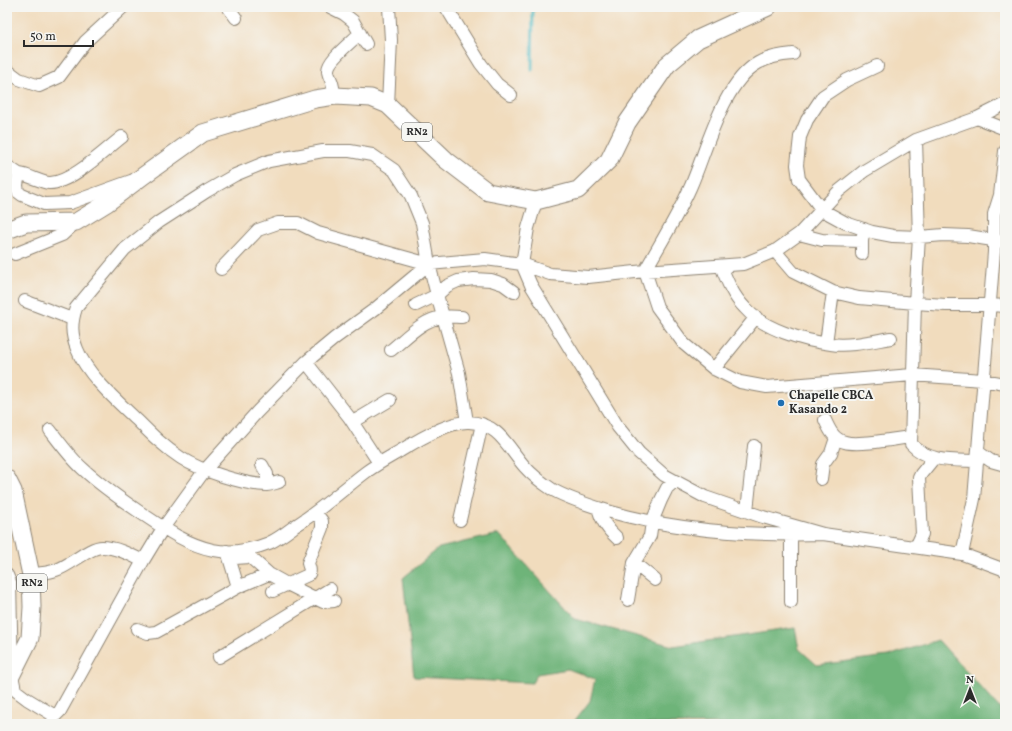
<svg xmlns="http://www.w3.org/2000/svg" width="1012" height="731" font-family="Vollkorn,serif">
	<rect width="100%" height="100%" fill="#f6f6f2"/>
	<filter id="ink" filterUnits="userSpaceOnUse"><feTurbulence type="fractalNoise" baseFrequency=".025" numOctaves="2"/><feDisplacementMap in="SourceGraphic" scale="8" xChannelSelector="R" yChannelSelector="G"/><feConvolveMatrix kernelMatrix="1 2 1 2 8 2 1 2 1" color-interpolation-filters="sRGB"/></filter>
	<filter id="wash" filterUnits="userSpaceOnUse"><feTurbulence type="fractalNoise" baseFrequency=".012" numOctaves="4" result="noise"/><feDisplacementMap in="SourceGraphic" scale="16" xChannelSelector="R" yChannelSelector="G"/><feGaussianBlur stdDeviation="0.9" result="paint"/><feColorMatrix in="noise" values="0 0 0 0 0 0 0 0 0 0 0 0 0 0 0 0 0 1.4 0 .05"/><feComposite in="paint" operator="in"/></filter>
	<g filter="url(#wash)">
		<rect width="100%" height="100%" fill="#f1dcbd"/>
		<!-- forest -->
		<path fill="#6eb479" stroke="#4c7052" d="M499,534L575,619L673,646L795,628L799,649L817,665L888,656L938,640L1005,714V724H572L590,701L595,679L568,669L537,674L532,683L414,677L403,578L439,548Z"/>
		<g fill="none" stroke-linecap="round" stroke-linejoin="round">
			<!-- stream -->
			<path stroke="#4ab9c1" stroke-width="3" d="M532,70L533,7"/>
		</g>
	</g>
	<g filter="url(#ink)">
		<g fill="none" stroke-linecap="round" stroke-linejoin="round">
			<!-- minor casing -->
			<g stroke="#8e8474" stroke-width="14">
				<path id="minor" d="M228,7L236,18
					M330,7L344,14L353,21L366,44
					M446,7L481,64L497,84L511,95
					M793,54C780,55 769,57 758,63C722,83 706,153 690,188C677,217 660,244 645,271L657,307L684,344L714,369L740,382L767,387L912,375L983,380L1005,384
					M877,66L847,80L823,96L807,120L800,137L797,165L799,179L822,210L846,223L872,232L893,236L919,237L944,235L968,236L1005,242
					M7,70L19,79L39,86L59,77L85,42L123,7
					M335,96C334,92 333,87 332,83C331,79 328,75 328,71C327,60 353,41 360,33
					M388,105L391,40L389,7
					M977,118L1005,129
					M916,140L919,237L915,303L911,444C929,463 954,460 978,461
					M7,166L19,174L17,185L18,192L22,195L44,204L70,203L131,181
					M19,174C29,175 40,182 49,183C70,184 105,150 122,137
					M536,201L528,228L522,264L531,285L618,427L639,453L664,475L675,481L705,497L763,517L823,534L962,554L1005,570
					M799,234L822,240L862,241L864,229
					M775,251L793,272L833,292L859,298L915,303L946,305H990L1005,306
					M15,254L62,235L76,222
					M862,254V241
					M721,266C727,281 733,296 745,308C763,329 804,341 831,344C849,347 873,341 891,338
					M221,269L258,230L278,223H298L318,233L429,264L485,259L522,264L550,274L588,277L645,271L743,264L775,251L799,234L839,191L864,171L916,140L977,118L1005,104
					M25,301L72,319
					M416,305L437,295L447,286L458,281L474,279L491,280L503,284L514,292
					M826,343L833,292
					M391,350C406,338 423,319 443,317C450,316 456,317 462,317
					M306,362L349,417L379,463
					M714,369L756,317
					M825,420C829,429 834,440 845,442C858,446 895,439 910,437
					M353,422L390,400
					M50,430C60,443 70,457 82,468C99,484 119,498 138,511C162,527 185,544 213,550C232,554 251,550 269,543C278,539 287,532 295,526C321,510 342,490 366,472C377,464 388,458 400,451C416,441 450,421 469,422C500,424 507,447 525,467C532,475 544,484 553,490C571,500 592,506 611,512C679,531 753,536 823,534
					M978,452L991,461L1005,465
					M262,465L267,474V485
					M821,479L823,464L831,453L836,438
					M279,482C275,483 271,485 267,485C245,485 199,470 181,458C164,447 151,434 137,420C117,401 87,375 77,349C71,334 71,323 76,308L125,249L159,222L207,191L235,175L269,161L323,151H350L372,155L394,170L411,196L422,223L429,264L437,295L459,373L467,422
					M598,508C601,520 608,530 617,538
					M747,511L754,446
					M460,520L482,424
					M916,547L922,534L919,478L921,474L934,458
					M227,551L238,587
					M962,554L974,499L994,252V214L1000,195L1005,151
					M235,558L250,557L269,574L287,584L323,602L334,601
					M634,563L655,580
					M7,575L10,582L12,675L15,690L27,699L55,716
					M31,575C39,573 48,573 56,570C70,566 89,547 102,547C116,547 131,555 143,561
					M273,591L308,575C312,571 309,568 308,563L322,528V521L316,513
					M628,600L634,563L650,536L652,522L661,500L667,488L675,481
					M791,602V535
					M137,629L148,633L156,632L238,587L269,574
					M219,657L330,589
					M50,724L55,716L60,711L143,561L163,528L205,470L257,412L306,362L335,338L375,309L429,264"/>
			</g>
			<!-- highway casing -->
			<g stroke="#8e8474" stroke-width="19">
				<path id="highway" d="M7,230L26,223L76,222L107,203L143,176L203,133L315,99L335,96L371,98L388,105L446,160L488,192L536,201L578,190L609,160L627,123L667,65L698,39L768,7
					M7,479L13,491L31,575L32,607L30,638L7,684"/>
			</g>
			<!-- minor -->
			<use href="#minor" stroke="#fff" stroke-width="12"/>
			<!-- highway -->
			<use href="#highway" stroke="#fff" stroke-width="17"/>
		</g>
	</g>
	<!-- markers -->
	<circle fill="#1f6fb2" stroke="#f6f6f2" stroke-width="1.5" cx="781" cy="403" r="4"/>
	<g text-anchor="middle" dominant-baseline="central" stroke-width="4" stroke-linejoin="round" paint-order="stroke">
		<!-- shield labels -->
		<g fill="#f6f6f2" stroke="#686867" stroke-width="1">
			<rect x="402" y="123" width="30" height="18" rx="3"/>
			<rect x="17" y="574" width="30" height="18" rx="3"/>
		</g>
		<g font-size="11" font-weight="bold" fill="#2b2b2b">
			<text x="417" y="132">RN2</text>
			<text x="32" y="583">RN2</text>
		</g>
		<!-- poi labels -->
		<g font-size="12" font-weight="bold" fill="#2b2b2b" stroke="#f6f6f2" text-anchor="start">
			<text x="789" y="396">Chapelle CBCA<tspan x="789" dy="14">Kasando 2</tspan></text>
		</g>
	</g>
	<!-- margin -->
	<rect width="1012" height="731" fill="none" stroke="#f6f6f2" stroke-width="24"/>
	<!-- north arrow -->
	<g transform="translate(970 689)" stroke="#f6f6f2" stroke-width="3" paint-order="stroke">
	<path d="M0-3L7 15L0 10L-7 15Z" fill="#2b2b2b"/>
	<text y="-6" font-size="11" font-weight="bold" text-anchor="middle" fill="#2b2b2b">N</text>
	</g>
	<!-- scale -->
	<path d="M24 40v6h69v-6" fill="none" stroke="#2b2b2b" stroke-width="2"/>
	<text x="30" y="40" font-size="12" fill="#2b2b2b" stroke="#f6f6f2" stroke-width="3" paint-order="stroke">50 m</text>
</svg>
